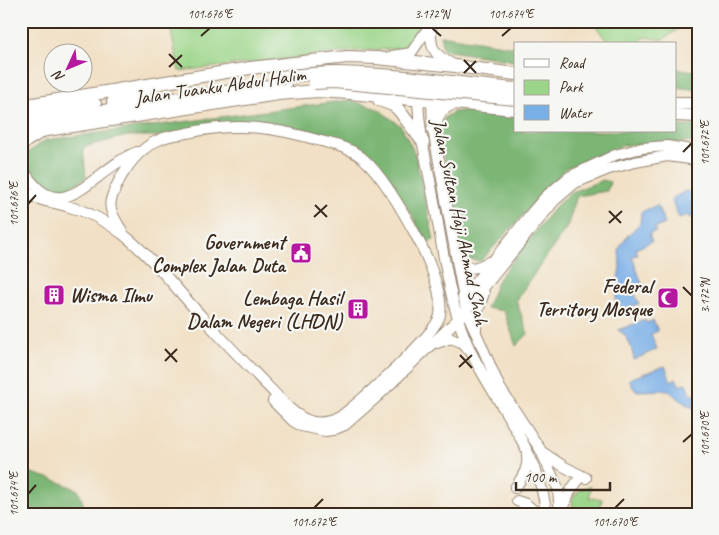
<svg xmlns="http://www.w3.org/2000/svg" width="719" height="535" font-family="Caveat,sans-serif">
	<rect width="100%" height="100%" fill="#f6f6f2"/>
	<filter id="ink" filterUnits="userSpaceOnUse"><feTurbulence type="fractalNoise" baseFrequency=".02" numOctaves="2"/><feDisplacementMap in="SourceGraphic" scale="10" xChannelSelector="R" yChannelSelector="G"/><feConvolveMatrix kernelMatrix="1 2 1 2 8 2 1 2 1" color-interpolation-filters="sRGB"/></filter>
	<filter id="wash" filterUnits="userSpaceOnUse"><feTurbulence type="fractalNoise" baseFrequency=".0096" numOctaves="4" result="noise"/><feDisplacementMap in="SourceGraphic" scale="20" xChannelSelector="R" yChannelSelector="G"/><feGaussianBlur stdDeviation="1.12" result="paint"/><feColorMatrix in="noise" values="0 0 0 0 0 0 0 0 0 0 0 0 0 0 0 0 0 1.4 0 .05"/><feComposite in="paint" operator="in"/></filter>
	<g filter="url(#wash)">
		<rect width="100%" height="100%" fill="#f1e0c5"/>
		<!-- green -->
		<path fill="#9bd589" stroke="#6b8054" d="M169,21H424L405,48L355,51L179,71Z
			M592,21H689L663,40L645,37L636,44H609Z
			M591,486L589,498L602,499L599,514H574L572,499L581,489Z"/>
		<!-- forest -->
		<path fill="#7cb675" stroke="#5c704a" d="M440,35L515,47V61L443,50Z
			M675,69L698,71V90L675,87Z
			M349,100L378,109L401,126L415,154L434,240L427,243L407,206L367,155L332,139L267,125L158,136H127L83,147L86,178L58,194L33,182L21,164L29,152L46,140Z
			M469,110L515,114V131H675V126H698V144L689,142L624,145L566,168L481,261L468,259L462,252L439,136L445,117L454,112Z
			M603,180L610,182L607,191L577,196L567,227L516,300L528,334L516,346L504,311L486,308L499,278L554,208L569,193Z
			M21,470L52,479L78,490L87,514H21Z"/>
		<!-- water -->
		<path fill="#79afe7" stroke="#5a6c82" d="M686,191L698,195V220L696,215L690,218L688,215L679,218L671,199Z
			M657,205L665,224L655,228L656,231L649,234L652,241L636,249L638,255L632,256L642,284L632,287L639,304L615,312L617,285L620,267L619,249L628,235L640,223L641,212Z
			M645,320L647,323L653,320L658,331L651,334L657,349L634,360C632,349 629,336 618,330Z
			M665,366L671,381L676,378L679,385L686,383L691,396L698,393V410L687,405L668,390L638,391L634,389L629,379Z"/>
	</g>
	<g filter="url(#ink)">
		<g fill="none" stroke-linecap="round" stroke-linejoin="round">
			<!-- minor casing -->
			<g stroke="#968572" stroke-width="12">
				<path id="minor" d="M431,26C430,47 432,54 452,64
					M392,56L411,53L433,21
					M418,99C419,135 429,172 435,207C444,255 450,310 472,354C497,404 542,457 546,514
					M432,100L433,129L466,310L500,388L540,449L558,488L560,514
					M21,149L26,142L41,133
					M21,166C61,236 92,169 137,152
					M21,188C35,201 49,201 66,206C88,211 106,221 124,235C154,259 178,291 205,320C232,350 261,379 289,408C306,423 319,427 340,417C359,402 437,334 440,315C444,292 424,249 413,230C401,208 378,167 357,154C347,147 333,144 321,141C274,127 236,122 187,133C179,135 169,135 161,139C143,146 131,160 121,177C105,208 108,206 124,235
					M457,257C468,272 475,269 491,261
					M463,298L533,211L546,196L569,177L615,155L642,148L667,146L698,151
					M476,330L475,320L484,293
					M437,343L451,338L461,342L468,349
					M273,401L293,421L301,426L325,431L333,430L345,425L379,395L459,318L554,201L575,183L609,169L635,162L667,156L698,160
					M542,452L563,466L586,478
					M515,488C522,477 529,469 527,455
					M517,501L526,504L538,514
					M561,510L571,490L579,479"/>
			</g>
			<!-- major casing -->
			<g stroke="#968572" stroke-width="14">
				<path id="major" d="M379,100L393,105L398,109L423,142
					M113,102L145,92
					M675,103H698
					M21,106L250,68L347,57L376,58L455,66L515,74
					M46,112L95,104
					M675,115L698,116
					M21,125L186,97L285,84
					M433,129L441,110L453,103
					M21,134L278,94L318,91L350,93L515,109"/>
			</g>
			<!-- highway casing -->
			<g stroke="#968572" stroke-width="16">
				<path id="highway" d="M21,113L55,110"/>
			</g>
			<!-- minor -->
			<use href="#minor" stroke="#fff" stroke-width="10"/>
			<!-- major -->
			<use href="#major" stroke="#fff" stroke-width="12"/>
			<!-- highway -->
			<use href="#highway" stroke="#fff" stroke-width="14"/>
			<!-- major-bridge casing -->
			<g stroke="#968572" stroke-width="14" stroke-linecap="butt">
				<path id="major-bridge" d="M280,77C299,75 319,73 338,73C397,74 456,83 515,89
					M314,83L334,82L367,85L515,99"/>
			</g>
			<!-- major-bridge -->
			<use href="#major-bridge" stroke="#fff" stroke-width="12"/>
		</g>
	</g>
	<!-- ticks -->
	<path fill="none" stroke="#3b2a1e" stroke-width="2" d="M432,28L441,36M201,36L210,28M502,36L511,28M169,54L182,67M464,60L476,73M169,67L182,55M464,73L476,61M683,152L692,143M28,204L36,195M315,205L327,217M609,211L621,223M314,217L327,205M609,223L622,211M683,287L692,296M165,349L177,362M460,355L472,368M165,361L177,349M459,367L472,355M683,442L692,434M28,494L36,485M314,508L323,499M615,508L624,499"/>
	<!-- icons -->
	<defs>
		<g id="civic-square" transform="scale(1.125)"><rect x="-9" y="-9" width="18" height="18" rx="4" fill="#b5179e" stroke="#f6f6f2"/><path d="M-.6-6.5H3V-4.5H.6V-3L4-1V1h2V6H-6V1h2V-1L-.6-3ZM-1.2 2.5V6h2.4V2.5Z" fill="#fff"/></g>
		<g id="building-square" transform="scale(1.125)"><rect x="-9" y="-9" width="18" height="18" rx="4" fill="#b5179e" stroke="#f6f6f2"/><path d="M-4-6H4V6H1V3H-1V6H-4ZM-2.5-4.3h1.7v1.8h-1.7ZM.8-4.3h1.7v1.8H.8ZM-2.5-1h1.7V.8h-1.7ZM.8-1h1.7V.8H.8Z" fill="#fff"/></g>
		<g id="mosque-square" transform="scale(1.125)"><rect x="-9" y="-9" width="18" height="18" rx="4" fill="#b5179e" stroke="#f6f6f2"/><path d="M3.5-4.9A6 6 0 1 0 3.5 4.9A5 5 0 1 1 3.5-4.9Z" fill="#fff"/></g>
	</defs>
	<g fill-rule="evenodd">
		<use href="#civic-square" x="301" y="253"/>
		<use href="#building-square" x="54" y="295"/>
		<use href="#mosque-square" x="668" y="298"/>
		<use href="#building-square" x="358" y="309"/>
	</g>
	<g text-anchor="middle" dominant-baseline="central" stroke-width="4.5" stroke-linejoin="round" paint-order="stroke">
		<!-- street labels -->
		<g font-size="20" fill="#3b2a1e" stroke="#f6f6f2">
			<text transform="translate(220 86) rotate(-8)">Jalan Tuanku Abdul Halim</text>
			<text transform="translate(460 222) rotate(78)">Jalan Sultan Haji Ahmad Shah</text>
		</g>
		<!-- poi labels -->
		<g font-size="20" font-weight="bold" fill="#3b2a1e" stroke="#f6f6f2" text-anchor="end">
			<text x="285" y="242">Government<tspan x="285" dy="23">Complex Jalan Duta</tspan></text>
			<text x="652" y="286">Federal<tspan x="652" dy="23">Territory Mosque</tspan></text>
			<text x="70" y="295" text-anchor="start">Wisma Ilmu</text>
			<text x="342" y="298">Lembaga Hasil<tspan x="342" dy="23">Dalam Negeri (LHDN)</tspan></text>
		</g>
	</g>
	<!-- margin -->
	<rect width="719" height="535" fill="none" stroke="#f6f6f2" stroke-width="55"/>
	<!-- legend -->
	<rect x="514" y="42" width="162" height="90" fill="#f6f6f2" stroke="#aba49d"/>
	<rect x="524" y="59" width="25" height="8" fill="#ffffff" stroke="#aba49d"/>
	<text x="559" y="68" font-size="15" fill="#3b2a1e">Road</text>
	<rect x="524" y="80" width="25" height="15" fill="#9bd589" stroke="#aba49d"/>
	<text x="559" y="92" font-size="15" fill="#3b2a1e">Park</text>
	<rect x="524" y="105" width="25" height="15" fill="#79afe7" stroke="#aba49d"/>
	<text x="559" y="118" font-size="15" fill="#3b2a1e">Water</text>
	<!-- north arrow -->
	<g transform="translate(68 68) rotate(226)"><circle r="24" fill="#f6f6f2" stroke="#aba49d"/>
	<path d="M0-4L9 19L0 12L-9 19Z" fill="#b5179e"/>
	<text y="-8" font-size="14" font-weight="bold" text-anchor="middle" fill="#3b2a1e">N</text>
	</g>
	<!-- scale -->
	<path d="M516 482v8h94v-8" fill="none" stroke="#3b2a1e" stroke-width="2.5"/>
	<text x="524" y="482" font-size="15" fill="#3b2a1e" stroke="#f6f6f2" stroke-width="4" paint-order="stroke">100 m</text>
	<rect x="28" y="28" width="664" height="480" fill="none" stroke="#3b2a1e" stroke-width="2"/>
	<g font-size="12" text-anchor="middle" fill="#3b2a1e">
		<text x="210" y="18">101.676°E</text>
		<text x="432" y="18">3.172°N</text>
		<text x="511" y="18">101.674°E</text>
		<text transform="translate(705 143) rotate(-90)" y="4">101.672°E</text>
		<text transform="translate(14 204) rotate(-90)" y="4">101.676°E</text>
		<text transform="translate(705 296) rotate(-90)" y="4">3.172°N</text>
		<text transform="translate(705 434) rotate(-90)" y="4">101.670°E</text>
		<text transform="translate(14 494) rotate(-90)" y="4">101.674°E</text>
		<text x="314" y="526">101.672°E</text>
		<text x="615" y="526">101.670°E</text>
	</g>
</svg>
